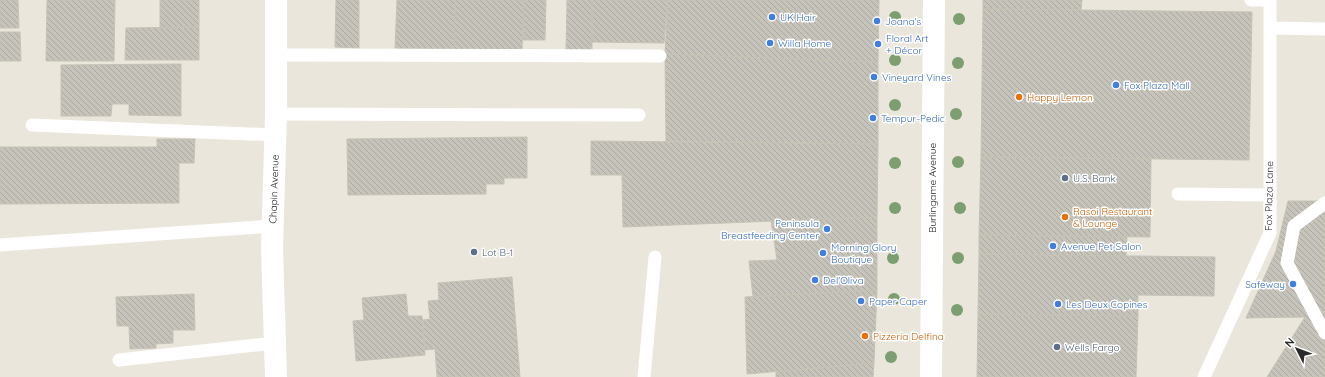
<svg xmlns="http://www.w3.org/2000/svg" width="1325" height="377" font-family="Quicksand,sans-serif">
	<defs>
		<pattern id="building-back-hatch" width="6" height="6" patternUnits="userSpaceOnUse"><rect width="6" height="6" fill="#c6c3ba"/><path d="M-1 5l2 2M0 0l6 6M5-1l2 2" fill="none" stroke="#aaa8a0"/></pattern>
	</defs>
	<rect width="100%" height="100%" fill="#ebe6db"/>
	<!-- building -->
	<path fill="url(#building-back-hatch)" stroke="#c6c2b5" d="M0,0H18L19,28H0Z
		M47,0H115L114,61H46Z
		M160,0H199V27L160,28Z
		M336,0H359V48L335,47Z
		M397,0H455L454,50L395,48Z
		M455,0H524L522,51L454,50Z
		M524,0H546L545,40H523Z
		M567,0H592V51L566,50Z
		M592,0H668L664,43L592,42Z
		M668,0H879L878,62L665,54Z
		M983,0H1082L1081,10L983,9Z
		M983,9L1252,12L1249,160L981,157Z
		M199,27V60H125L126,28Z
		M0,32H20L21,61H0Z
		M665,54L878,62V144L666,141Z
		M181,64V116L129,115V104H112L111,116H61V65Z
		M527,137V178H504V184H486V194L348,195L347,139Z
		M157,139H195L194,163H179V203L0,204V147H157Z
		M591,141L878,144L877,217L623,227L622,175H591Z
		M981,157L1151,159L1150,237L979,235Z
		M1288,201H1325V377H1267L1305,317L1246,318L1276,251Z
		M877,217V290L753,297L749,261L777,260L771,221Z
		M979,235L1127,237L1126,256L979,254Z
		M979,254L1215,257L1214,296L1138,295V316L978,314Z
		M512,277L520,377H437L435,349L425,350L423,320L430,319L428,301L439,300L438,283Z
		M877,290L874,363L747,374L745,297Z
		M194,294L195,330H173V343L156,344V348L130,349L129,326H117L116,297Z
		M406,294L408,316H422L425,355L356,361L353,321L364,320L362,298Z
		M978,314L1138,316L1136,377H977Z
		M874,363L873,377H776V372Z"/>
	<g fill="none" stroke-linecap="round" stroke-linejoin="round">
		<!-- service -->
		<path stroke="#fff" stroke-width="13" d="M1251,0H1270
			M1270,28L1325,29
			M276,55L660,56
			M276,114L639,115
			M32,125L276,135
			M1178,194L1270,195
			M1325,203L1294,226L1287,263L1325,333
			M0,245L273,226
			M119,360L275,343
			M644,377L655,257
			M1204,377L1270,233V0"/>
		<!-- minor -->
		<path stroke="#fff" stroke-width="22" d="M276,377L272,248L276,114V0"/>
		<!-- tertiary -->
		<path stroke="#fff" stroke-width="22" d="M931,377L934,0"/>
	</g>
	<!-- trees -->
	<g fill="#7c9e71">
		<circle cx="895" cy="17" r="6"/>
		<circle cx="959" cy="19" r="6"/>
		<circle cx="895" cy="60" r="6"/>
		<circle cx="958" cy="63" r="6"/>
		<circle cx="895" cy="105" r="6"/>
		<circle cx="956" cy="114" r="6"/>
		<circle cx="958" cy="162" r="6"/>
		<circle cx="895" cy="163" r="6"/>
		<circle cx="895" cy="208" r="6"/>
		<circle cx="960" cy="208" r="6"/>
		<circle cx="893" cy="258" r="6"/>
		<circle cx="958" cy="258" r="6"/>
		<circle cx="894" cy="299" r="6"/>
		<circle cx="957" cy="310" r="6"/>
		<circle cx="891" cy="357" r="6"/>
	</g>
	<!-- markers -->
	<g fill="#3f7fe0" stroke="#fff" stroke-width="1.5">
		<circle cx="772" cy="17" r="4"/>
		<circle cx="877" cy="21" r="4"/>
		<circle cx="770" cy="43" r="4"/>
		<circle cx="878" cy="44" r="4"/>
		<circle cx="874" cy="77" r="4"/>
		<circle cx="1116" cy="85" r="4"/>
		<circle cx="873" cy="118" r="4"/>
		<circle cx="827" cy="229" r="4"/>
		<circle cx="1053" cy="246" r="4"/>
		<circle cx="823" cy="253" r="4"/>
		<circle cx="815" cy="280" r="4"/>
		<circle cx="1293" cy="284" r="4"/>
		<circle cx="861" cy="301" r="4"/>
		<circle cx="1058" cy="304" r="4"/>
	</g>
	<g fill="#e8710a" stroke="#fff" stroke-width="1.5">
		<circle cx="1019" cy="97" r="4"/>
		<circle cx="1065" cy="217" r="4"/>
		<circle cx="865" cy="336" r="4"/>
	</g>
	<g fill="#5c6f8a" stroke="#fff" stroke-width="1.5">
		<circle cx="1065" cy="178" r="4"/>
		<circle cx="474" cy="252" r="4"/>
		<circle cx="1057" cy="347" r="4"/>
	</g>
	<g text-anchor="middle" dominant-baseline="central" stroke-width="3" stroke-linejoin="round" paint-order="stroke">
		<!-- shop labels -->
		<g font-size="10" fill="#366cbe" stroke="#fff" text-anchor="start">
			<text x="780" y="17">UK Hair</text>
			<text x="885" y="21">Joana's</text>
			<text x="886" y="38">Floral Art<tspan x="886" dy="12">+ Décor</tspan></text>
			<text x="778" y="43">Willa Home</text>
			<text x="882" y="77">Vineyard Vines</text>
			<text x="1124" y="85">Fox Plaza Mall</text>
			<text x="881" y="118">Tempur-Pedic</text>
			<text x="819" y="223" text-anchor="end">Peninsula<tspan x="819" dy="12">Breastfeeding Center</tspan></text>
			<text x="1061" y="246">Avenue Pet Salon</text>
			<text x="831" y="247">Morning Glory<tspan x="831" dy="12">Boutique</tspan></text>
			<text x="823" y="280">Del'Oliva</text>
			<text x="1285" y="284" text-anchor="end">Safeway</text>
			<text x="869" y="301">Paper Caper</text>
			<text x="1066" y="304">Les Deux Copines</text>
		</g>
		<!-- food labels -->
		<g font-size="10" fill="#c56008" stroke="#fff" text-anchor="start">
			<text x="1027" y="97">Happy Lemon</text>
			<text x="1073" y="211">Rasoi Restaurant<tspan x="1073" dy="12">&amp; Lounge</tspan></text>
			<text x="873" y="336">Pizzeria Delfina</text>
		</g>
		<!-- service labels -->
		<g font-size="10" fill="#4e5e75" stroke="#fff" text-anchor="start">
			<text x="1073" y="178">U.S. Bank</text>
			<text x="482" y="252">Lot B-1</text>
			<text x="1065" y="347">Wells Fargo</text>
		</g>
		<!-- street labels -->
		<g font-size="10" fill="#292929" stroke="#fff">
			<text transform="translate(932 188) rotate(-90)">Burlingame Avenue</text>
			<text transform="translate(274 189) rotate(-88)">Chapin Avenue</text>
			<text transform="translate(1269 196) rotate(-89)">Fox Plaza Lane</text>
		</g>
	</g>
	<!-- north arrow -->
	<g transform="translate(1297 349) rotate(312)" stroke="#ffffff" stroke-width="3" paint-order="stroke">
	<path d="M0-3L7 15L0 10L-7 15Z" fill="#292929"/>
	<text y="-6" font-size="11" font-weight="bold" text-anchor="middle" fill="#292929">N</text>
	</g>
</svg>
